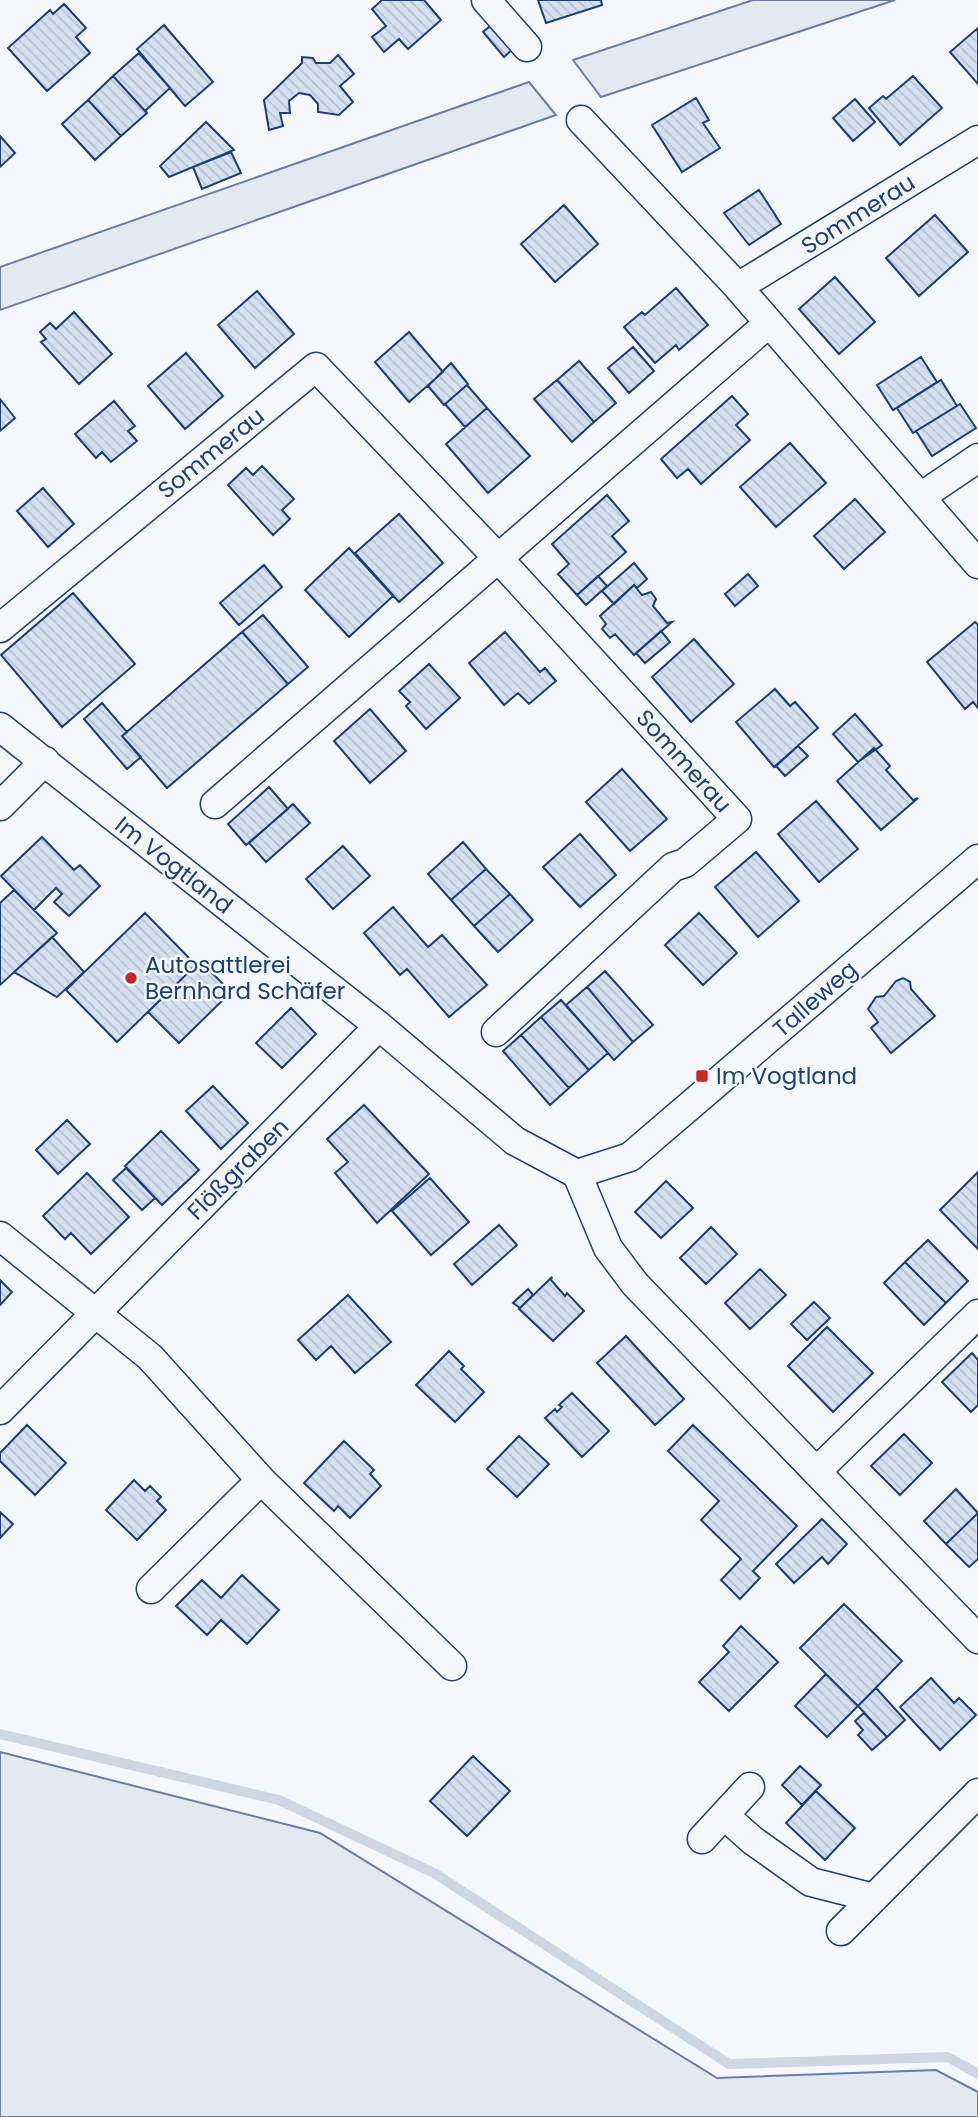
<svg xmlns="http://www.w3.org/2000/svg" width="978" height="2117" font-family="Poppins,sans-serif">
	<defs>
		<pattern id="building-back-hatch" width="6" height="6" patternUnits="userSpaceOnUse" patternTransform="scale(1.75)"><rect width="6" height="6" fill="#d5e0f0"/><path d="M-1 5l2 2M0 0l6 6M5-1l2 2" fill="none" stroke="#b6c1d1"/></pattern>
	</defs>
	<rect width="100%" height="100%" fill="#f4f7fb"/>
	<!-- green -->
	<path fill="#e3e9f0" stroke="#687fa3" stroke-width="2" d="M753,0H895L601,97L573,60Z
		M529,82L556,115L0,310V267Z
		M0,1752L320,1833L717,2078L936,2070L978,2092V2117H0Z"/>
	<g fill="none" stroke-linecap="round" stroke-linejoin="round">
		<!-- stream -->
		<path stroke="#cfd7e4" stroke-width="10" d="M0,1734L279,1800L434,1873L729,2064L948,2057L978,2074"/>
	</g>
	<!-- building -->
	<path fill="url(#building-back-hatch)" stroke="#1d3f73" stroke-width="2" d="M382,0H424L441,20L408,49L399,39L384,52L372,37L386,26L372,9Z
		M538,0H601L602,5L546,23Z
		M64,4L86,28L76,37L90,53L47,91L8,48L50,10L53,14Z
		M495,22L515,47L504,57L483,32Z
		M164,25L213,82L185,106L137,49Z
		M978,28V84L950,52Z
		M139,53L170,88L145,111L113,76Z
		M338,55L354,74L340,86L353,102L339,115L318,112V104L310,95L299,93L289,101L290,113H280L283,126L269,130L264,100L302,63V57L313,58L316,63H330Z
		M113,76L147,113L121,136L88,100Z
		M913,76L942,108L900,145L869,108L883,96L886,99Z
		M696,98L709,120L703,123L720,148L682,172L652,125Z
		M855,99L875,122L853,141L833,118Z
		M88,100L121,136L95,160L62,124Z
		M206,122L234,150L169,177L160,166Z
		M0,136L15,153L0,167Z
		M231,152L241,173L202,189L193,167Z
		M759,190L781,224L749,245L724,213Z
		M564,205L598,244L555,282L521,244Z
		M935,215L968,252L919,296L886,258Z
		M835,277L875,322L839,354L799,309Z
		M676,288L708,325L679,350L676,345L655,363L624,327L642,312L645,315Z
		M257,291L294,334L255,368L218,325Z
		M74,312L112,354L79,384L41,342L46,339L40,332L50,323L56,329Z
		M409,332L443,372L409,402L375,362Z
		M633,347L654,371L629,393L608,368Z
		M186,353L223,396L185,429L148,386Z
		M921,357L937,382L893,410L877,385Z
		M579,361L616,403L594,422L557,380Z
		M451,363L468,384L444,405L428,386Z
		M557,380L594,422L572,442L534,399Z
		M941,380L957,406L913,433L897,408Z
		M467,385L487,408L465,427L445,404Z
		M732,396L748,414L736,425L750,440L701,484L688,469L677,478L661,459Z
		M0,399L15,418L0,431Z
		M114,401L135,426L128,431L137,441L111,462L102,452L96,458L75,434Z
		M960,404L976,428L932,456L916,431Z
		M487,408L530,456L488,493L446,444Z
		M790,443L826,483L776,527L740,487Z
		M262,466L294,499L282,510L290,519L273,535L228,485L246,468L253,475Z
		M43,488L74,524L48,547L17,511Z
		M607,495L629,521L612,536L626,552L577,595L558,574L569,564L552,544Z
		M855,499L885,532L844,569L814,536Z
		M399,514L443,563L399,602L355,553Z
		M349,548L393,596L349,637L305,590Z
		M634,563L647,579L637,588L634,585L614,604L602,591Z
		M264,565L282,587L239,625L220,603Z
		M748,574L758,586L735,606L725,594Z
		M598,576L607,586L586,605L577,595Z
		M634,585L642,595L651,592L656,599L653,606L667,623L672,622L634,655L615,634L610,638L602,629L606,624L600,616Z
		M73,593L135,664L62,727L1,655Z
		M263,615L308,667L288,684L242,632Z
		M975,622L978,625V708L973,702L965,709L927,662Z
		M661,631L670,642L645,663L636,653Z
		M242,632L288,684L167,788L122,736Z
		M505,632L540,672L545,668L556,681L529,704L518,693L504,705L469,663Z
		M694,639L734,684L691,722L652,677Z
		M429,664L460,698L426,729L406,706L410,702L399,691Z
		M775,689L790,706L795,702L818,728L774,767L736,722Z
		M102,703L127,732L122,736L141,757L127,769L84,719Z
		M370,709L406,751L370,783L334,741Z
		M855,714L882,745L858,762L833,734Z
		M798,746L808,756L785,776L776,766Z
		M874,748L890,766L886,770L913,800L918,798L881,830L837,781Z
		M622,769L667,819L630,851L586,802Z
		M269,787L288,809L246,845L228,824Z
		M816,801L858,849L819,882L778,834Z
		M293,804L310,823L266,862L249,843Z
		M580,834L616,875L580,907L543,867Z
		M42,837L74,870L80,865L100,886L69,916L54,902L62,894L56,888L34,910L1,876Z
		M463,842L486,869L451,900L428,874Z
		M343,846L370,876L333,909L306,879Z
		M756,852L799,901L758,937L715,887Z
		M486,869L510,894L474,926L451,900Z
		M14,890L57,933L0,985V903Z
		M510,894L533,920L498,952L474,926Z
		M393,907L428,947L442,935L487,985L449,1017L407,969L400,975L364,933Z
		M145,913L196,965L117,1042L66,990Z
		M699,913L737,953L703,985L665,945Z
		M52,937L84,972L57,997L14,972Z
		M200,961L231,992L179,1043L148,1012Z
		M605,971L653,1025L633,1042L587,987Z
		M903,978L910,982L911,989L935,1016L891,1053L871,1028L878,1022L868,1009L876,997L884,996L896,981Z
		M587,987L633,1042L614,1060L566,1005Z
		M561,1000L608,1053L589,1070L541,1017Z
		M291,1008L316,1034L282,1068L256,1043Z
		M541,1017L589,1070L569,1088L521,1035Z
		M521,1035L569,1088L550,1105L503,1051Z
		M213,1086L248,1123L221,1149L186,1111Z
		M364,1105L429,1174L377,1223L335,1173L348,1162L327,1139Z
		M67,1120L90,1144L58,1174L36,1150Z
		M161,1131L199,1170L162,1205L125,1166Z
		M126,1168L155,1198L142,1210L113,1180Z
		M978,1172V1249L940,1210Z
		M87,1173L129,1217L91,1254L71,1233L65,1239L43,1216Z
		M430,1178L469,1222L431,1255L392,1211Z
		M666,1181L693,1208L661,1238L635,1212Z
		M499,1225L517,1245L472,1285L454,1264Z
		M711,1227L737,1254L706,1284L680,1258Z
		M928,1240L968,1281L946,1303L905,1262Z
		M905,1262L946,1303L924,1325L884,1283Z
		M760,1269L786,1295L750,1329L725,1303Z
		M552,1277L551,1280L565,1296L567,1293L584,1311L553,1341L519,1309Z
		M0,1280L12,1292L0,1305Z
		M528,1289L533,1295L520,1308L513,1303Z
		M348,1295L391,1342L355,1373L331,1346L316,1360L298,1340Z
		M814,1302L830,1318L807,1340L791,1324Z
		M827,1327L873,1373L833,1412L788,1366Z
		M626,1336L684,1399L655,1425L597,1363Z
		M449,1351L464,1366L461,1369L484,1392L455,1422L416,1385Z
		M972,1353L978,1360V1405L971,1412L942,1382Z
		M572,1393L609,1431L582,1457L545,1418L555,1409L557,1412L562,1407L559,1405Z
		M27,1425L66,1463L35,1495L0,1461V1453Z
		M693,1425L797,1526L753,1571L760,1578L740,1599L721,1580L741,1559L701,1520L719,1501L668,1451Z
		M904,1434L932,1463L900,1495L871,1466Z
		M519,1436L549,1464L517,1497L487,1469Z
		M344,1441L374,1470L370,1474L381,1486L350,1518L338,1506L334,1511L304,1483Z
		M134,1480L145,1491L150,1486L161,1497L157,1501L166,1510L137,1540L106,1510Z
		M956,1489L978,1513L946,1544L924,1521Z
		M0,1512L13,1524L0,1538Z
		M978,1513V1559L969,1567L946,1544Z
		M822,1519L847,1544L828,1564L822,1557L794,1583L776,1564Z
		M242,1575L279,1610L247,1644L221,1620L207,1635L176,1606L202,1580L221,1598Z
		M844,1604L902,1661L858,1706L800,1648Z
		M741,1626L778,1662L729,1711L699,1682L729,1652L723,1646Z
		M826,1674L858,1706L827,1737L795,1706Z
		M931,1678L954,1703L959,1698L976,1715L940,1750L900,1707Z
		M876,1688L905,1720L887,1737L858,1706Z
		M864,1713L887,1737L872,1750L858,1735L863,1730L855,1721Z
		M473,1756L510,1791L467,1836L430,1801Z
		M800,1766L821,1785L802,1805L782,1785Z
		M816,1791L855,1828L825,1860L786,1823Z"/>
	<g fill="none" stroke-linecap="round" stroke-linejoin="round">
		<!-- minor casing -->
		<g stroke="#1d3f73" stroke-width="31">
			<path id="minor" d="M486,0L527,47
				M581,120L738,287L978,564
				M738,287L978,140
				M922,496L978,458
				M0,628L316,367L498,558L737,819L685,863L673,867L496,1032
				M0,727L379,1026L515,1141L577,1174L608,1248L635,1284L978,1639
				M215,804L769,323
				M0,806L45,761
				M577,1174L630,1157L978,859
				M0,1236L150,1357L261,1480L452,1666
				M0,1410L379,1026
				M817,1471L978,1314
				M151,1589L261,1480
				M724,1815L752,1840L811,1882L874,1898
				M702,1839L750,1787
				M841,1931L978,1793"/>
		</g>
		<!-- minor -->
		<use href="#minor" stroke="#f4f7fb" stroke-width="28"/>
	</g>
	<!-- markers -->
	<g fill="#c62828" stroke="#f4f7fb" stroke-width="2.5">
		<circle cx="131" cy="978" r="7"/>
		<rect x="695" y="1069" width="14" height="14" rx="3.5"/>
	</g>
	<g text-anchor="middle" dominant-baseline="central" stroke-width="5" stroke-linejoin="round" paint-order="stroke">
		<!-- street labels -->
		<g font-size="23" fill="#1d3f73" stroke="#f4f7fb">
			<text transform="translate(858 214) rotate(-32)">Sommerau</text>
			<text transform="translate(211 453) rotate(-39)">Sommerau</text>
			<text transform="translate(684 761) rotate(48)">Sommerau</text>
			<text transform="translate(174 865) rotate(38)">Im Vogtland</text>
			<text transform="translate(815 999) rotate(-41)">Talleweg</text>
			<text transform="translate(238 1169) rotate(-45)">Flößgraben</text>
		</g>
		<!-- poi labels -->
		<g font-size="23" fill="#1d3f73" stroke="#f4f7fb" text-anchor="start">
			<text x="145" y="965">Autosattlerei<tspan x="145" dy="26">Bernhard Schäfer</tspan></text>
			<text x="716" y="1076">Im Vogtland</text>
		</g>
	</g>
</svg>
